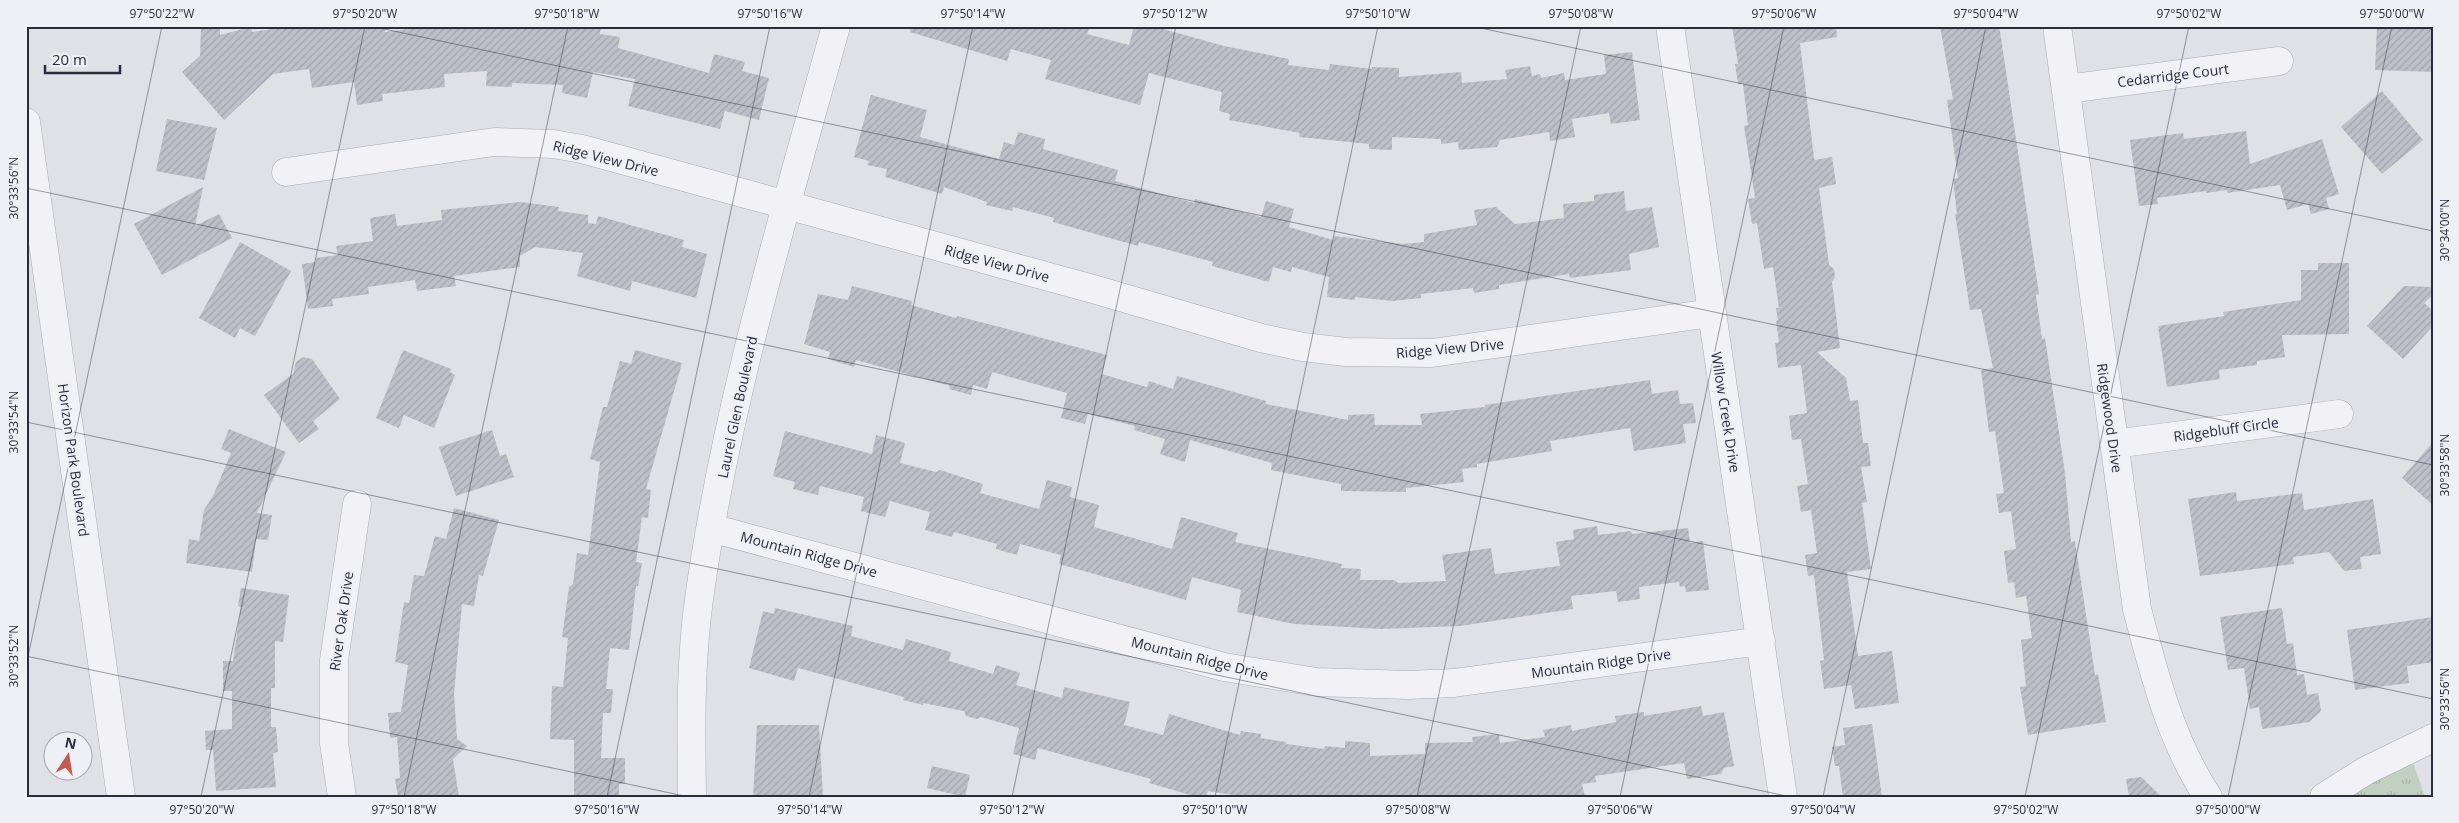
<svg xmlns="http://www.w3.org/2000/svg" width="2459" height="823" font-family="'Open Sans',sans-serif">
	<defs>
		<pattern id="grass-tufts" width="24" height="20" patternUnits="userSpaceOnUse" patternTransform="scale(1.25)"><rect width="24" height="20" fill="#c2d0c2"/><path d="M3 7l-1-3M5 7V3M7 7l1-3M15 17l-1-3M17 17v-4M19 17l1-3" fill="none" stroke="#a7b3a8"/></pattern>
		<pattern id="building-hatch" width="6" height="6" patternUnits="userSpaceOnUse" patternTransform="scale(1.25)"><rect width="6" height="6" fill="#bdbfc9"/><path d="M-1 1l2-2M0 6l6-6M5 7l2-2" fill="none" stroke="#a3a4ae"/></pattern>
	</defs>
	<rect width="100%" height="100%" fill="#e0e1e7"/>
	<!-- grass -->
	<path fill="url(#grass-tufts)" d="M2409,750L2425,797H2324Z"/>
	<!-- building -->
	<path fill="url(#building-hatch)" d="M201,26H220V35L251,27L252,32L292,26H384L385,32L431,26H601L600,34L620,37L618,48L709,73L714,54L745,62L742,71L769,78L759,120L725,111L720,129L628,106L635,79L593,72L587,98L562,93L563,85L512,83V87L486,86L487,71L444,74L445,87L382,94L383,101L357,105L354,82L312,88L309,69L273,74L224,120L182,72L200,56Z
		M911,26H1090L1087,34L1129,45L1134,26H1152L1224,46L1289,59L1288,65L1329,70L1330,64L1372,69V67L1399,68V77L1461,72L1462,83L1507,79L1505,70L1530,66L1532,76L1540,74L1541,78L1564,73L1565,80L1606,74L1604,55L1632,52L1640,120L1611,124L1609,113L1572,119L1575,137L1550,141L1549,132L1500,140L1497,147L1459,150L1458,142L1441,144V139L1392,137V150L1369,149V144L1299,137L1300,133L1229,120L1230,114L1219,111L1222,92L1149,73L1140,105L1045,79L1051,60L1011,49L1007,61L910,32Z
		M1732,26H1836L1837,37L1800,43L1814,158L1815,160L1832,157L1836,184L1819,188L1829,265L1834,269L1835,277L1832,282L1840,348L1817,352L1846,378L1850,401L1858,400L1863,443H1868L1871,466L1861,467L1867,502L1862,503L1871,569L1847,572L1858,656L1892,651L1899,703L1855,709L1851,685L1824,689L1820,661L1824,660L1814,575L1808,576L1805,555L1817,553L1811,510L1801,512L1797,486L1808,484L1801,439L1792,440L1789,416L1807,413L1801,365L1778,368L1775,343L1779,342L1776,321L1778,320L1776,308H1779L1773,267L1764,269L1757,223L1752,224L1748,199L1755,198L1744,126L1748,125L1743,84H1738L1735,64H1738Z
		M1940,26H1998L2000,31L2039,294L2036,295L2042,339L2045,338L2065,473L2071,542L2075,541L2095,675L2098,674L2106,722L2028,735L2020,687L2026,686L2021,640L2032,638L2026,596L2016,598L2014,582L2008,583L2004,551L2016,549L2011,511L1999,513L1996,494L2004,493L1995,431L1989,432L1981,370L1993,368L1981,309L1970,310L1955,214H1957L1953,179L1958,178L1947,100L1953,99Z
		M2377,26H2433V72L2375,70Z
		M2382,91L2423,140L2382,174L2341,127Z
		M871,95L927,110L920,137L999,159L1004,142L1014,145L1018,132L1045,139L1043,149L1118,170L1115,181L1194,203L1195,199L1261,217L1266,201L1294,209L1289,227L1333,240L1334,236L1403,244L1424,242V234L1477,225L1474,210L1496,207L1515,224L1564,218L1563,204L1594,201V195L1624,191L1626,211L1652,207L1659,247L1629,254L1631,270L1570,278L1569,274L1499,285V289L1474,293L1473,288L1421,294V298L1393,301L1355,297V300L1327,297L1329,277L1292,267L1291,272L1273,267L1269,282L1212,266L1213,262L1139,242L1138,246L1053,222L1054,218L1013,207L1012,211L986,205L987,202L944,187L942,194L885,177L887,169L867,165L869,161L854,157Z
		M167,119L217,128L204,180L156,171Z
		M2246,131L2250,164L2322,139L2339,194L2326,198L2329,209L2311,214L2308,204L2287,210L2280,185L2227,193V190L2206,193V191L2157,198L2158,204L2139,206L2130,140L2183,133L2184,139Z
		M203,187L195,226L219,214L232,238L162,275L134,224Z
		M520,202L559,207L558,211L588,215V223L596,224L598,216L684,240L682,247L707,254L696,298L632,281L630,291L577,276L583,253L535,247L520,256V267L454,276L456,286L417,291L415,280L368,287L369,294L332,299L333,306L308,309L302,264L316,262V258L338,255L336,246L373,241L370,218L395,214L397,226L442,220L441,210Z
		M240,242L291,271L255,336L240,328L235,338L199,318Z
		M2318,263H2349V334L2282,335L2285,357L2257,361V365L2219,370L2220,379L2167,387L2158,326L2224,316L2223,312L2301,300V270H2318Z
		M852,286L912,301L911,305L956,318L957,316L1107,355L1102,374L1122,380L1147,387L1149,381L1173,389L1177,376L1266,401V404L1348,420V415L1374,414L1375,425H1422L1420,414L1485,407V405L1650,380L1652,394L1678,390L1680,404L1693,403L1696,423L1683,424L1686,443L1634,451L1630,428L1550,441L1552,451L1477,464V467L1462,469L1464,482L1406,488V492L1341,491V484L1271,470L1272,463L1190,440L1185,462L1160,454L1165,439L1134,430L1135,426L1088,414L1085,424L1061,418L1067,393L992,372L987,389L973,385L971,395L949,389L950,386L856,360L854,367L828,359L830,352L804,344L818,294L848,300Z
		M2404,286L2433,287V295L2424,303L2433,311V326L2403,359L2367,326Z
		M403,350L451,369L450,372L455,375L434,428L404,415L399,428L376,418Z
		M635,350L682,363L646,489L651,490L648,518L642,517L636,562L642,563L638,586H636L629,650L610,648L606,689H613L611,713H603L601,758H625V784H619V797H574V740L550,739L552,686L563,687L568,638L562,637L569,587L573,584L577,553L588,555L600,462L590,459L603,407H607L620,361L631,364Z
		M303,357L312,359L340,399L313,421L319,429L299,443L264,395L293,374L296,362Z
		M229,429L286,452L257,513L272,515L268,540L256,539L252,572L186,563L189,539L199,541L204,510L213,496L231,453L221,449Z
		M492,430L500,456L506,454L514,477L456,496L439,447Z
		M785,431L872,454L876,435L905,443L900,463L936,472L940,470L983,484L980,493L1039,509L1047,480L1072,487L1070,497L1099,505L1094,527L1172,549L1181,517L1238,533L1235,542L1342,564L1341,568L1361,569L1360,580H1394L1398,583L1446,581L1442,555L1491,548L1495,574L1560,566L1556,542L1574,539L1573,530L1597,526L1598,535L1631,531L1632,534L1688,528L1690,543L1703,541L1709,590L1686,592L1685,586L1680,587L1679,582L1639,587L1640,599L1618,602L1616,591L1571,596L1573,609L1460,626L1381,629L1294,624L1237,612L1241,590L1192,577L1186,600L1059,564L1061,555L1020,544L1017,555L996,549L997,544L954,532L952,537L925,530L930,512L890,501L885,517L861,511L864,497L820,486L818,495L793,489L795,482L773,476Z
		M2433,442V505L2402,478Z
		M2236,492L2237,501L2302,493L2304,510L2373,499L2381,554L2360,557L2362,569L2344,571L2329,552L2293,557L2294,564L2200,576L2188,499Z
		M454,508L499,520L483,576L479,575L474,606L462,604L454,694L457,739L467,746L453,759L459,797H398L395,779L400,778L397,737L390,738L388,713L401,712L408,665L395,662L404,602L409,603L414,575L424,576L435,536L446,539Z
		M241,588L289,595L283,642L275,641V688H271V727H276L278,752L273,753L276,787L216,791L213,750H206L205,731L232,729V691H223V661H233L241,607L238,606Z
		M775,608L853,626L851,636L903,650L906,639L951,652L949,661L993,674L996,665L1020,673L1016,685L1062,698L1064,687L1130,702L1124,725L1163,735L1169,714L1240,735L1241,731L1261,734V738L1286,742V744L1324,749L1325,746L1345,748V741L1370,743V756L1425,754V743L1473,742L1472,737L1499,734L1500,743L1545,737L1543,730L1571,725L1572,731L1616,722L1615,716L1644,712V716L1701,706L1703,716L1724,712L1734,766L1724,768L1721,774L1687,779L1684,763L1595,776L1596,782L1582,784L1585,797H1245L1208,791L1206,797H1197L1149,783L1151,779L1038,748L1035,760L1013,754L1019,728L981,717L977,719L966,716L964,711L923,703V705L903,700L904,697L798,668L794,681L749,668L763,611L774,614Z
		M2282,608L2287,644L2293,643L2297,675L2304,674L2307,695L2318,693L2321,711L2309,722L2262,729L2259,707L2250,709L2244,668L2228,670L2220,617Z
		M2433,617V662L2407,666L2409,683L2355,690L2347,630Z
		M1872,724L1882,797H1843L1839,766H1835L1832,747L1845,745L1843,728Z
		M757,725H819L823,797H753Z
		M932,766L970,775L965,797L927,788Z
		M2141,777L2162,797H2129L2126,779Z"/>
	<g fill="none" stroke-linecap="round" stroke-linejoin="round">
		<!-- minor casing -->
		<g stroke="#a9abb4" stroke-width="29">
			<path id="minor" d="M1670,26L1783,797
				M2057,26L2137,609C2154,674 2171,741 2208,797
				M2067,89L2279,61
				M26,122L121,797
				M286,172L494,142L553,144L582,149L1093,289L1261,338L1303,347L1346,352L1432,353L1711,313
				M2114,444L2339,414
				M711,528L1224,667L1316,682L1408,685L1454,683L1761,641
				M342,797L334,743V660L357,504
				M692,797C691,731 690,664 699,599C726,405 784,215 836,26
				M2324,797L2367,770L2433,738"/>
		</g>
		<!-- minor -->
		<use href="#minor" stroke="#f2f2f6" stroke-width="28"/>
	</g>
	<!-- ticks -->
	<path fill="none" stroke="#2a2c3d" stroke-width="1" stroke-opacity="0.45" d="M370,26L2433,465M1471,26L2433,231M26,188L2433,699M26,422L1791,797M26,656L689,797M26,666L162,26M201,797L365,26M404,797L568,26M607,797L770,26M809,797L973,26M1012,797L1176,26M1215,797L1378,26M1417,797L1581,26M1620,797L1784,26M1823,797L1986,26M2025,797L2189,26M2228,797L2392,26M2431,797L2433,787"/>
	<g text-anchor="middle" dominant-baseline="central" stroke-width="4" stroke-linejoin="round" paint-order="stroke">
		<!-- street labels -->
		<g font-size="14" fill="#2a2c3d" stroke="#eff0f5">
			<text transform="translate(2173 75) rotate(-7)">Cedarridge Court</text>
			<text transform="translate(606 158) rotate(14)">Ridge View Drive</text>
			<text transform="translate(997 263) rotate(15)">Ridge View Drive</text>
			<text transform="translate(1450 348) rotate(-5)">Ridge View Drive</text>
			<text transform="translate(737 407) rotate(-78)">Laurel Glen Boulevard</text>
			<text transform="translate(1726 412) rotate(81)">Willow Creek Drive</text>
			<text transform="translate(2110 418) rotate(82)">Ridgewood Drive</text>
			<text transform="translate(2226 429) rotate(-8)">Ridgebluff Circle</text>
			<text transform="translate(74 460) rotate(82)">Horizon Park Boulevard</text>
			<text transform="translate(809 554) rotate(15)">Mountain Ridge Drive</text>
			<text transform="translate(341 621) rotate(-82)">River Oak Drive</text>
			<text transform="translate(1200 658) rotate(14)">Mountain Ridge Drive</text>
			<text transform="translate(1601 663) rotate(-8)">Mountain Ridge Drive</text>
		</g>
	</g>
	<!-- border -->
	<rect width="2459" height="823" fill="none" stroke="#eff0f5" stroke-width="55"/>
	<!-- north arrow -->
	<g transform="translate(68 756) rotate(12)"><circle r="24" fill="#eff0f5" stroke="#a0a2ab"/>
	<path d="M0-4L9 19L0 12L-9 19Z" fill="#c05b50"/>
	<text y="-8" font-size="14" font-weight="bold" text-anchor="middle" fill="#2a2c3d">N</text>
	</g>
	<!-- scale -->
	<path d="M45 65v8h75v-8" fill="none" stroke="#2a2c3d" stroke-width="2.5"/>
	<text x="52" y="65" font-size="15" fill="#2a2c3d" stroke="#eff0f5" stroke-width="4" paint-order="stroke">20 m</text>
	<rect x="28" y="28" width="2404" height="768" fill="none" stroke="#2a2c3d" stroke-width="2"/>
	<g font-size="12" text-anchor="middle" fill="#2a2c3d">
		<text x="162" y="18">97°50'22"W</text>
		<text x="365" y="18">97°50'20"W</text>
		<text x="567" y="18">97°50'18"W</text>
		<text x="770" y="18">97°50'16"W</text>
		<text x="973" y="18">97°50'14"W</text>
		<text x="1175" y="18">97°50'12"W</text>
		<text x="1378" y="18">97°50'10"W</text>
		<text x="1581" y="18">97°50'08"W</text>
		<text x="1784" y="18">97°50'06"W</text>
		<text x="1986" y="18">97°50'04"W</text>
		<text x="2189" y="18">97°50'02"W</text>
		<text x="2392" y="18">97°50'00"W</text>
		<text transform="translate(14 188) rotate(-90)" y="4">30°33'56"N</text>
		<text transform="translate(2445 230) rotate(-90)" y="4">30°34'00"N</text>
		<text transform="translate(14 422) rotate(-90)" y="4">30°33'54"N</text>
		<text transform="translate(2445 465) rotate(-90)" y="4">30°33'58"N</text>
		<text transform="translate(14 656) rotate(-90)" y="4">30°33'52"N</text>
		<text transform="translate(2445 699) rotate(-90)" y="4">30°33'56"N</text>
		<text x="202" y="814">97°50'20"W</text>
		<text x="404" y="814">97°50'18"W</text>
		<text x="607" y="814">97°50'16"W</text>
		<text x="810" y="814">97°50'14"W</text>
		<text x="1012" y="814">97°50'12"W</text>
		<text x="1215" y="814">97°50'10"W</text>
		<text x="1418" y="814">97°50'08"W</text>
		<text x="1620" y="814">97°50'06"W</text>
		<text x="1823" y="814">97°50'04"W</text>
		<text x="2026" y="814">97°50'02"W</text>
		<text x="2228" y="814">97°50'00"W</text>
	</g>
</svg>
